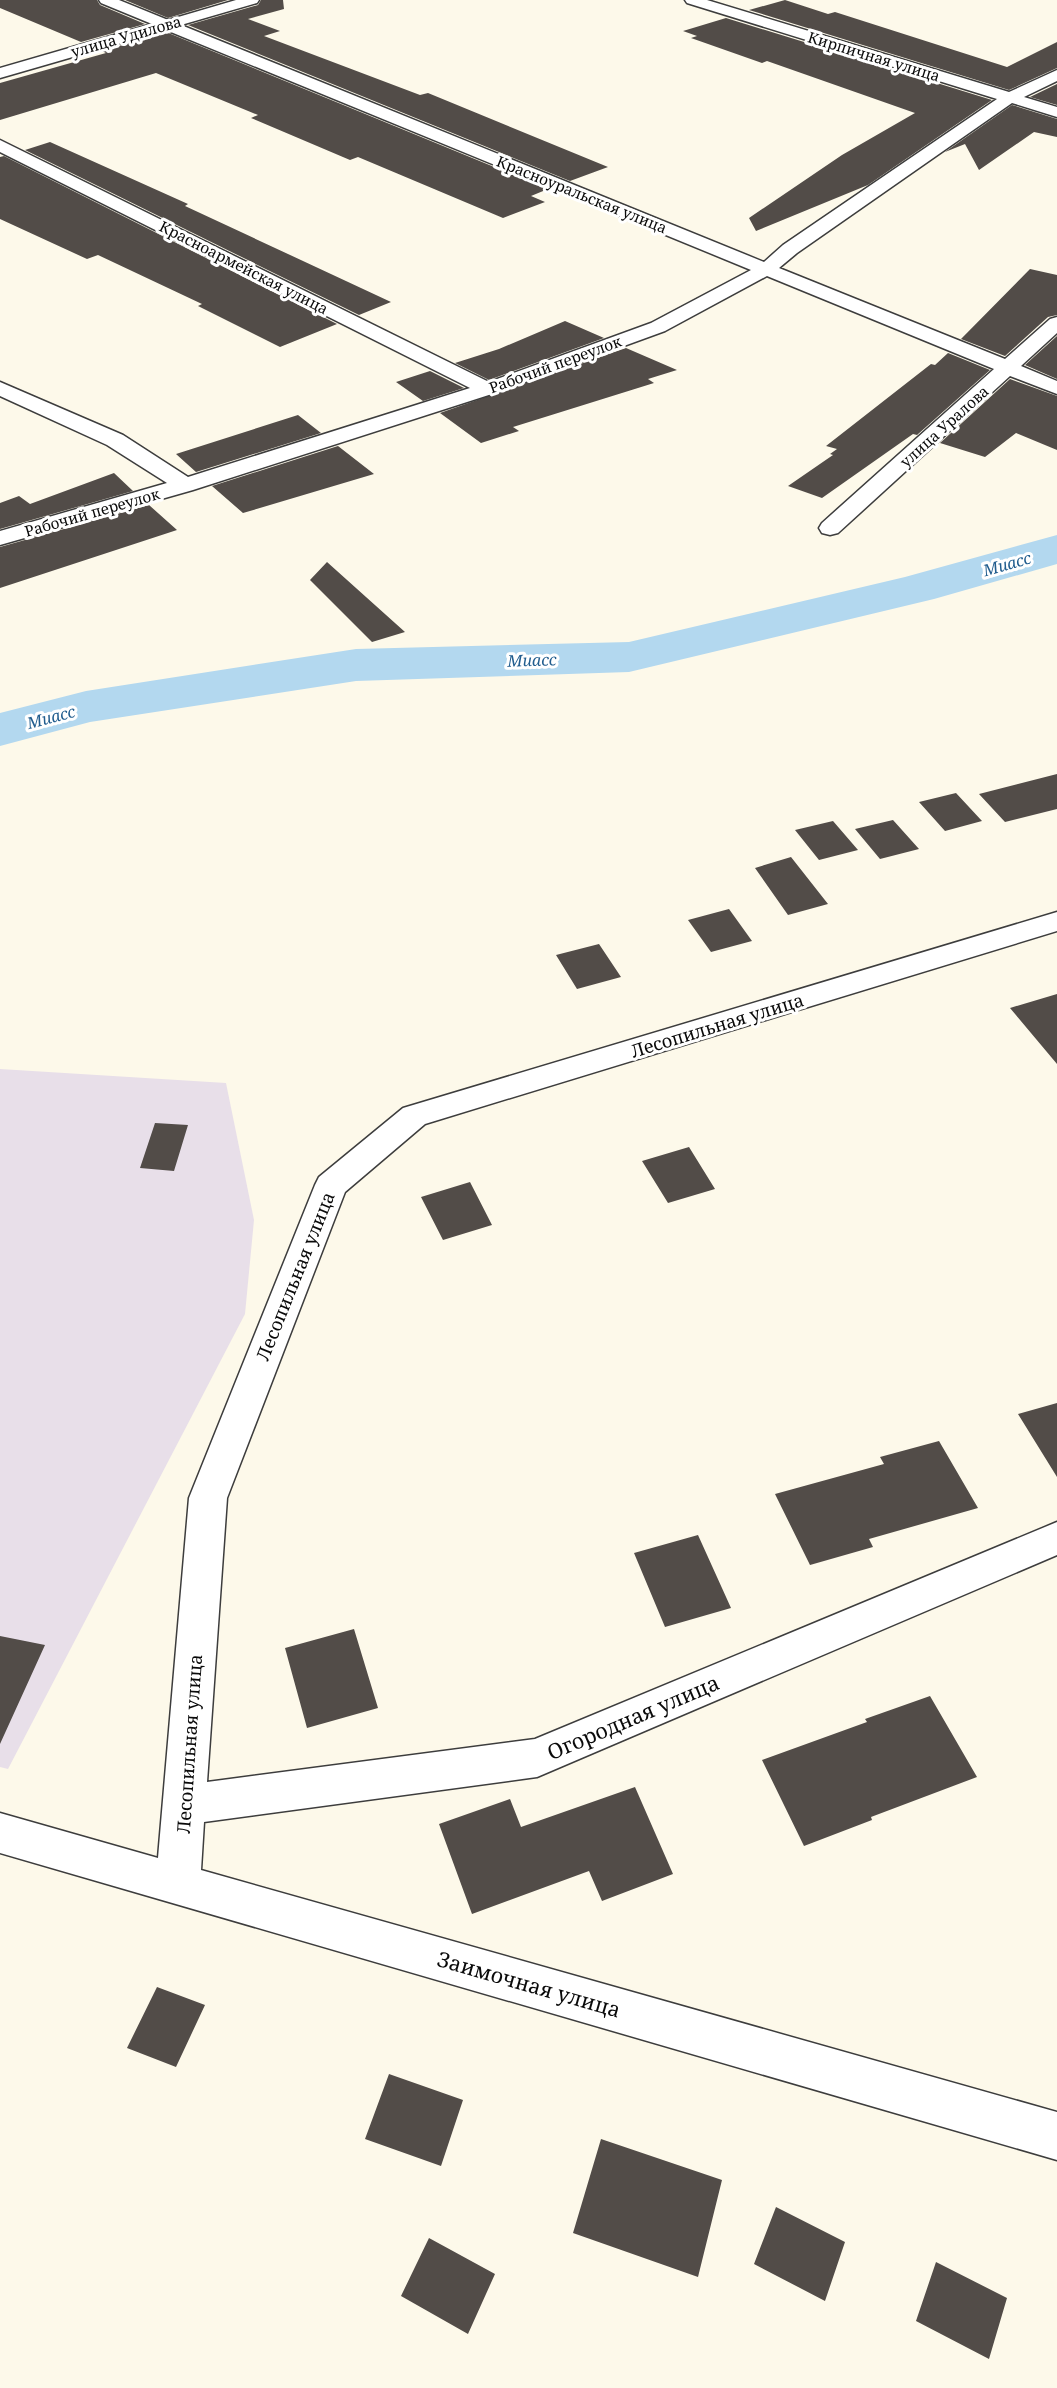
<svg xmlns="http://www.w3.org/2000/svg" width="1057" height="2388" font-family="'Noto Serif',serif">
	<rect width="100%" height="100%" fill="#fdf9ea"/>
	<!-- industrial -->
	<path fill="#e8dfe9" d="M0,1069L226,1083L254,1220L245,1314L8,1769L0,1767Z"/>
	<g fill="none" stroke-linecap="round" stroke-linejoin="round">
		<!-- river -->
		<path fill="#b3d8ef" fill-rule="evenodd" d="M1057,535V564L934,599L629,672L356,681L90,722L0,746V713L86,691L356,649L629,642L905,577Z"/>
	</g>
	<!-- building -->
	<path fill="#524c48" d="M0,0H97L100,5L145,24L81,42L0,8Z
		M125,0H228L168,18Z
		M261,0H283L284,9L248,19L280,31L264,36L420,95L428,93L608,167L570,181L188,25L258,5Z
		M785,0L828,14L835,12L1007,67L1057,42V68L1009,90L749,10Z
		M726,18L992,100L868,185L756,231L749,218L842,155L915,113L767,61L762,63L691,38L697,36L683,31Z
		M166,32L548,189L531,196L545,202L503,218L358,157L350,160L251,118L258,115L156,73L0,120V83L106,53L102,51Z
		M1057,84V105L1030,97Z
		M1012,105L1057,119V137L1034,132L979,170L965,144L945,152Z
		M50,142L188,204L185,206L391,302L359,315L25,150Z
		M4,156L337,324L280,347L198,306L202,304L98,255L87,259L0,219V157Z
		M1030,269L1057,275V315L1048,317L1005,356L961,339Z
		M565,321L604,338L489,380L455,363L499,349Z
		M1057,336V379L1025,365Z
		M626,348L677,370L648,379L654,383L513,427L519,431L481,443L440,413Z
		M948,353L990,370L917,435L913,434L822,498L788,486L833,455L830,454L837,449L826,446L931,364L935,365Z
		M430,371L464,388L423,401L396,382Z
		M1010,379L1057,396V450L1016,433L985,457L940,443Z
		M298,415L321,433L196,472L176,454Z
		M338,446L374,474L243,513L212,486Z
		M114,473L133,491L0,529V503L19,496L30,504Z
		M149,505L177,530L0,588V547Z
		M327,562L405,632L372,642L310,580Z
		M1057,774V809L1005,822L979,794Z
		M956,793L982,821L945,831L919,802Z
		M893,820L919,849L880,859L855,829Z
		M833,821L858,850L819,860L795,830Z
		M791,857L828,904L788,915L755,868Z
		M729,909L752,941L711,952L688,920Z
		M599,944L621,977L577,989L556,955Z
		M1057,994V1064L1010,1008Z
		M155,1123L188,1125L174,1171L140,1168Z
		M689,1147L715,1189L668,1203L642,1161Z
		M470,1182L492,1225L443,1240L421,1197Z
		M1057,1403V1477L1018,1414Z
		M939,1441L978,1508L869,1539L873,1547L810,1565L775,1494L884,1464L880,1457Z
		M698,1535L731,1608L665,1627L634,1553Z
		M354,1629L378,1708L307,1728L285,1648Z
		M0,1636L45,1645L0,1744Z
		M930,1696L977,1777L871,1817L872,1820L804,1846L762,1760L867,1722L865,1719Z
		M635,1787L673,1874L602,1901L589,1871L472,1914L439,1824L510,1799L521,1827Z
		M157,1987L205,2005L176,2067L127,2048Z
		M389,2074L463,2100L441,2166L365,2139Z
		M601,2139L722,2180L698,2277L573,2233Z
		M776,2207L845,2242L825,2301L754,2264Z
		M429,2238L495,2274L468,2334L401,2296Z
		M936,2262L1007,2298L989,2359L916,2321Z"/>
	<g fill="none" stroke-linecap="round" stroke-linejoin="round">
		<!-- minor casing -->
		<g stroke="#3d3d3d" stroke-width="3">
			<path id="minor" d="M99,0H119L168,20L236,0H259L257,3L181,25L764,262L783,245L997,99L687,3L685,0H707L1009,92L1057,70V81L1024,97L1057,107V117L1012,103L797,253L779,268L1005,359L1050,319L1057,317V333L1021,366L1057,381V394L1010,376L838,533L830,535L822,533L819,528L822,523L994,369L767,276L665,331L495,393L193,490L0,545V531L167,483L107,445L0,396V382L123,435L188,477L470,388L0,152V140L489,382L651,323L751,270L166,30L0,78V68L152,24L101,3Z
				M1057,912V931L425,1124L345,1192L227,1498L207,1782L535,1739L1057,1522V1555L537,1777L204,1822L201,1870L1057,2112V2160L0,1853V1813L158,1858L189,1498L315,1185L319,1177L403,1108Z"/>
		</g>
		<!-- minor -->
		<use href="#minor" fill="#fff" fill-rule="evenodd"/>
	</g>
	<g text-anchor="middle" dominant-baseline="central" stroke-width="6" stroke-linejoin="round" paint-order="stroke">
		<!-- far-street labels -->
		<g font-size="15" fill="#0a0a0a" stroke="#fff">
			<text transform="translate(126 36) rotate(-16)">улица Удилова</text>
			<text transform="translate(874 56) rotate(17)">Кирпичная улица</text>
			<text transform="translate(582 194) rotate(22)">Красноуральская улица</text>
			<text transform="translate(244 267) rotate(27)">Красноармейская улица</text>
			<text transform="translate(555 364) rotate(-20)">Рабочий переулок</text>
			<text transform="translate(944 426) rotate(-42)">улица Уралова</text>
			<text transform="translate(92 512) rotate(-16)">Рабочий переулок</text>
		</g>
		<!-- far-water labels -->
		<g font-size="16" font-style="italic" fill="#215d8e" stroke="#fff">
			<text transform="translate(1007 564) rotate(-16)">Миасс</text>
			<text transform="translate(532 660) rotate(-2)">Миасс</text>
			<text transform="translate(51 717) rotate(-15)">Миасс</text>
		</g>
		<!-- street labels -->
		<g font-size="18" fill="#0a0a0a" stroke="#fff">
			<text transform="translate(717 1025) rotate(-17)">Лесопильная улица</text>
			<text transform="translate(295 1276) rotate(-68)">Лесопильная улица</text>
			<text transform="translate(189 1744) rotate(-86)">Лесопильная улица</text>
		</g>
		<!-- near-street labels -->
		<g font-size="21" fill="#0a0a0a" stroke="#fff">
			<text transform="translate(633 1717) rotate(-23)">Огородная улица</text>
			<text transform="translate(529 1984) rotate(16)">Заимочная улица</text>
		</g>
	</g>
</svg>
